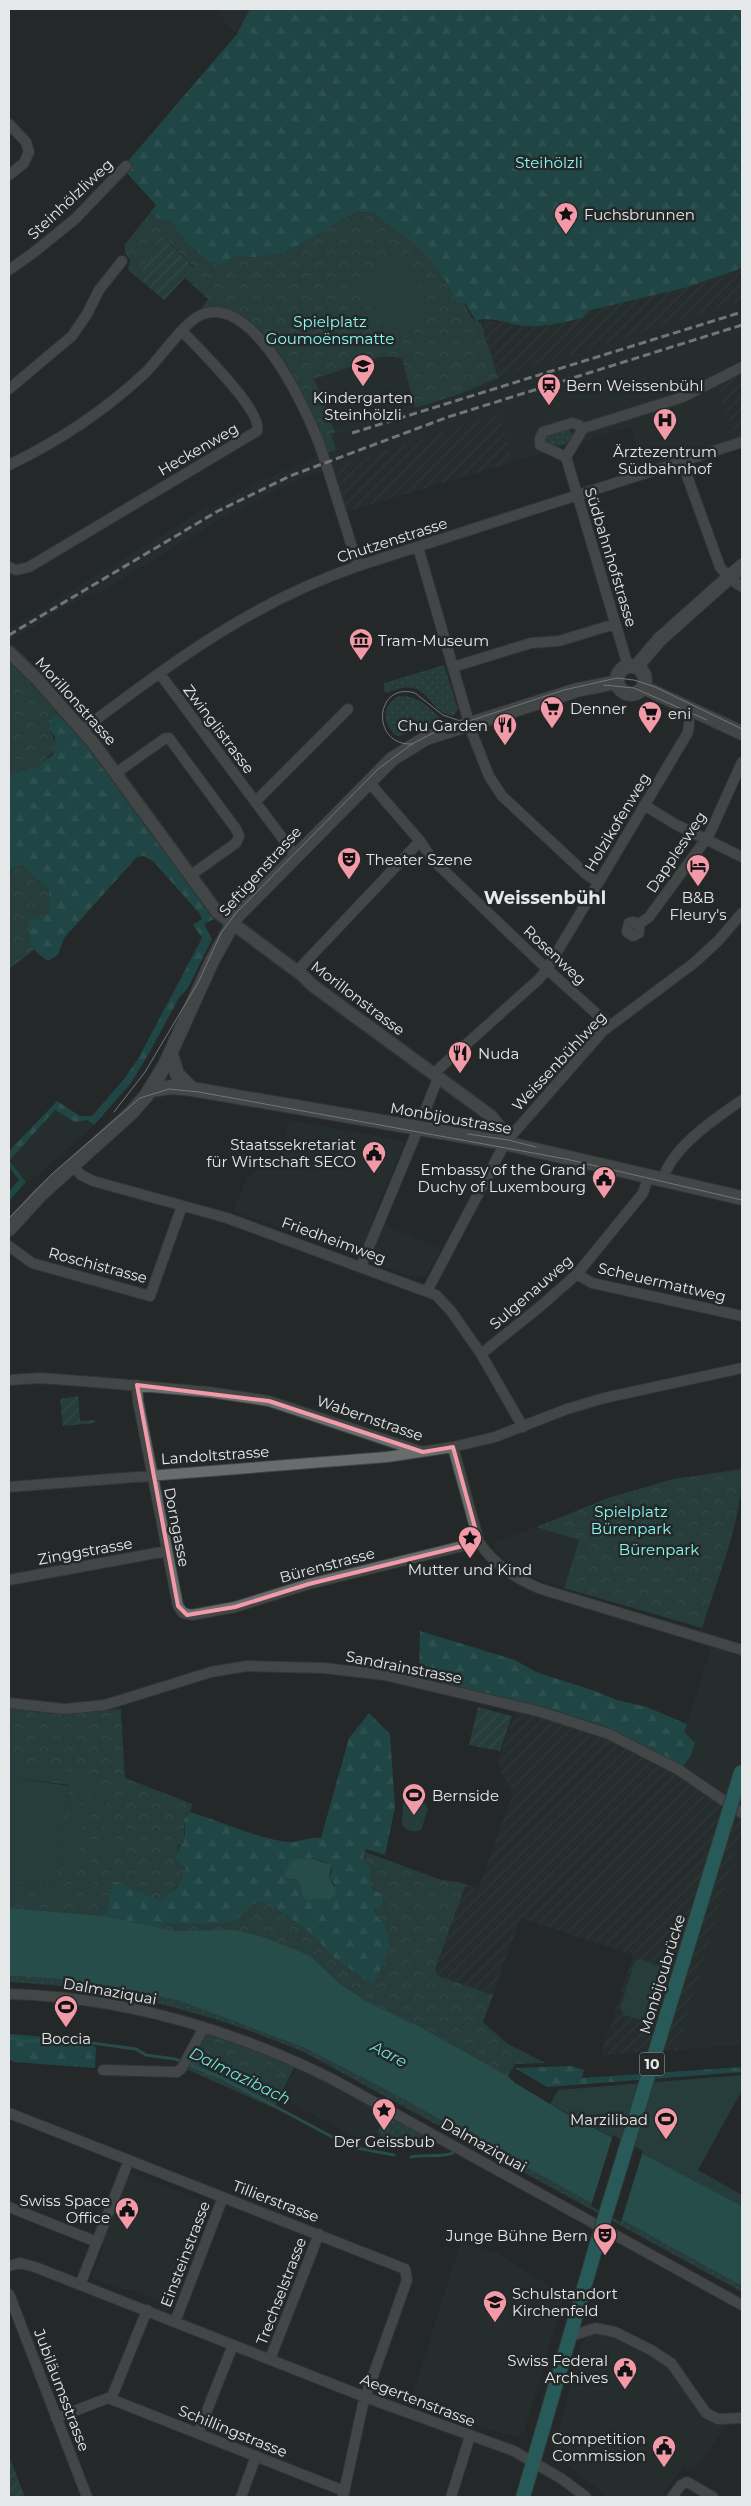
<svg xmlns="http://www.w3.org/2000/svg" width="751" height="2506" font-family="Montserrat,sans-serif">
	<defs>
		<pattern id="industrial-furrows" width="10" height="10" patternUnits="userSpaceOnUse" patternTransform="scale(1.25)"><rect width="10" height="10" fill="#283333"/><path d="M-1 1l2-2M0 10L10 0M9 11l2-2" fill="none" stroke="#3d4747"/></pattern>
		<pattern id="grass-dots" width="8" height="8" patternUnits="userSpaceOnUse" patternTransform="scale(1.25)"><rect width="8" height="8" fill="#285755"/><path d="M2 2h.1M6 6h.1" fill="none" stroke="#476f6d" stroke-width="1.8" stroke-linecap="round"/></pattern>
		<pattern id="forest-firs" width="22" height="20" patternUnits="userSpaceOnUse" patternTransform="scale(1.25)"><rect width="22" height="20" fill="#1a6c69"/><path d="M5 1l3.5 6h-7zM16 11l3.5 6h-7z" fill="#3b817e"/></pattern>
		<pattern id="park-crowns" width="20" height="18" patternUnits="userSpaceOnUse" patternTransform="scale(1.25)"><rect width="20" height="18" fill="#285755"/><path d="M2 6a3 3 0 1 1 6 0M12 15a3 3 0 1 1 6 0" fill="none" stroke="#476f6d"/></pattern>
		<pattern id="garden-furrows" width="10" height="10" patternUnits="userSpaceOnUse" patternTransform="scale(1.25)"><rect width="10" height="10" fill="#285755"/><path d="M-1 1l2-2M0 10L10 0M9 11l2-2" fill="none" stroke="#476f6d"/></pattern>
	</defs>
	<rect width="100%" height="100%" fill="#242828"/>
	<!-- built -->
	<path fill="#283333" d="M218,9H250L237,34L226,24Z
		M742,301V372L735,441L644,470L631,427L345,512L331,468L289,484L222,518L96,595L92,592L9,641V629L207,507L210,509L256,483L326,453L331,434L336,432L328,418L326,406L314,379L380,357L402,359L415,408L372,422L460,394L498,378Z
		M55,1109L75,1122L87,1120L94,1125L39,1174L26,1182L9,1161Z
		M288,1120L394,1139L404,1143L372,1220L441,1249L427,1275L416,1278L234,1211L247,1177L282,1154Z
		M536,1527L579,1540L564,1588L524,1574L504,1559L492,1543Z
		M711,1647L742,1657V1812L680,1770L690,1757L684,1732Z
		M742,1830V2045L677,2050Z
		M297,2067L384,2113L377,2133L380,2134L378,2142L352,2136L299,2107L281,2095Z
		M129,2172L206,2202L210,2207L172,2305L130,2289H120L91,2278L104,2246L101,2244Z
		M461,2242L499,2254L564,2295L524,2432L517,2437L461,2421L410,2401Z
		M597,2333L613,2336L652,2354L668,2365L701,2414L718,2423L727,2424L694,2471L684,2465L661,2497H607L553,2453L581,2346L587,2337Z"/>
	<!-- industrial -->
	<path fill="url(#industrial-furrows)" d="M742,268V301L498,378L480,320L507,322L525,326L688,287Z
		M742,372V438L735,441L717,386Z
		M500,414L513,462L345,512L331,468Z
		M517,1707L628,1744L742,1815V1830L677,2050L601,2055L633,1955L521,1918L493,1995L438,1976L435,1968L465,1885L478,1890L513,1793L500,1771L498,1761Z"/>
	<!-- grass -->
	<path fill="url(#grass-dots)" d="M567,428L573,435C569,446 555,448 545,443L547,435Z
		M444,665L458,709L454,716C425,713 431,673 387,693L384,691V683Z
		M399,696C418,695 429,707 441,719C431,722 403,737 397,736C382,725 381,705 399,696Z
		M9,1976L49,1978L111,1986L180,2001L305,2048L394,2094L742,2286V2292L304,2052C209,2012 112,1987 9,1982Z
		M384,2113L436,2141L435,2144L422,2147L378,2142L380,2134L377,2133Z"/>
	<!-- forest -->
	<path fill="url(#forest-firs)" fill-rule="evenodd" d="M250,9H742V268L688,287L587,311L582,318C564,322 546,327 527,326C512,326 492,315 476,321L465,303L458,304L445,280L375,214L357,211C316,235 286,263 236,256L223,266L206,260L185,241L172,223L157,218L150,213L156,205L122,168L237,34Z
		M55,716H65L97,754L214,914V919L204,924L212,939L189,986L179,998L148,1055L131,1083L94,1125L87,1120L75,1122L55,1110L9,1161L26,1182L9,1201V1191L19,1180L9,1167V1151L57,1101L80,1116H92L125,1078L139,1057L202,938L193,925L202,919L199,913L153,861L144,856L137,857L64,938L58,955L48,961C31,950 27,942 28,921L49,913V890L21,865L9,870V775L40,766L42,762L53,755L55,737L49,730V720Z
		M420,1631L515,1660L536,1672L595,1691L617,1700L647,1707L687,1724L684,1732L695,1743L690,1757L680,1770L628,1741L417,1681L419,1673Z
		M369,1713L390,1734L395,1807L385,1855L366,1849L363,1857L370,1868L372,1889L383,1894C385,1904 383,1907 374,1911L386,1926L391,1947L367,2002L174,1931L105,1916L113,1881L129,1885L139,1892H169L177,1888L175,1859L185,1835L184,1819L190,1812C223,1822 252,1837 287,1842C299,1843 308,1836 321,1838L349,1738ZM312,1858L327,1863L332,1870L329,1878L335,1885L321,1898L303,1896L298,1880L286,1879L293,1860Z
		M9,2034L87,2040L96,2048L95,2068L14,2062L9,2059Z
		M571,2066L584,2070L582,2078L742,2067V2072L547,2087L515,2068Z"/>
	<!-- park -->
	<path fill="url(#park-crowns)" fill-rule="evenodd" d="M357,211L375,214L422,250L445,280L458,304L464,303L472,318L481,323L498,378L460,394L331,434L336,450L326,453L313,415L298,387L246,326L202,311V307L208,299L185,278L194,267L161,234L138,278L128,270L130,260L125,253V244L150,213L157,218L172,223L185,241L206,260L223,266L236,256C286,263 316,235 357,211ZM380,357H392L402,359L415,408L336,432L328,418L326,406L314,379Z
		M9,660L65,716H55L49,720V730L58,746C53,754 44,758 40,766L9,775Z
		M21,865L49,890V913L29,921L28,937L34,950L9,969V870Z
		M742,1469C742,1523 718,1576 702,1628L564,1588L579,1540L536,1527L608,1498L673,1479Z
		M9,1707L73,1713L121,1709L125,1778L193,1804L190,1812L184,1819V1843L179,1845L176,1859L186,1867C181,1888 174,1887 161,1901L113,1881L105,1916L9,1908V1879L54,1886L69,1785L9,1777Z
		M365,1852L442,1880L459,1882L478,1889L465,1886L435,1969L438,1976L493,1995L483,2022L508,2044L545,2063L515,2064L508,2076L420,2027L175,1945L160,1924L226,1923L237,1919L253,1904L260,1902L271,1905L303,1927L313,1935L333,1957L373,1985L391,1946L386,1926L374,1913C380,1905 386,1906 383,1894L370,1887V1868L363,1857Z
		M207,2033L262,2051L295,2066L274,2108L186,2069Z"/>
	<!-- garden -->
	<path fill="url(#garden-furrows)" d="M161,234L194,268L164,300L138,278Z
		M78,1396L80,1421L95,1420V1423L63,1426L60,1399Z
		M478,1707L512,1716L500,1751L469,1745Z
		M9,2456L25,2497H9Z"/>
	<!-- pitch -->
	<path fill="#285755" d="M397,253L437,314L393,343L353,281Z
		M9,1763L97,1776L95,1786C124,1814 117,1882 74,1894C54,1900 29,1891 9,1889V1881C28,1883 54,1892 73,1886C109,1875 118,1807 84,1788C68,1780 28,1778 9,1775Z
		M9,1777L69,1786L54,1886L9,1879Z
		M413,1796L423,1801L428,1809L421,1830C414,1833 405,1831 402,1824L403,1803Z
		M70,1803L85,1805L78,1861L94,1863L93,1869L61,1865Z
		M641,1959L663,1968L648,2017L644,2021L624,2015L620,2008L635,1961Z
		M742,2075V2090L698,2170L742,2195V2206L550,2104L558,2090Z"/>
	<!-- water -->
	<path fill="#2c7a76" d="M310,1858L331,1865L329,1878L336,1890L334,1896L328,1900L319,1898L308,1900L303,1896L298,1880L283,1878L292,1860Z
		M9,1908L105,1916L174,1931L234,1930L263,1937L310,1956L340,1984L367,2002L420,2027L508,2076L515,2083L560,2110L742,2206V2286L394,2094L305,2048L180,2001L111,1986L49,1978L9,1976Z"/>
	<!-- pier -->
	<path fill="#242828" d="M613,2135L643,2151L621,2222L591,2206Z"/>
	<g fill="none" stroke-linecap="round" stroke-linejoin="round">
		<!-- stream -->
		<path stroke="#2c7a76" stroke-width="3" d="M9,2038L22,2041L63,2040L76,2046L92,2043L136,2049L146,2055L175,2059L222,2078L338,2140L357,2148L394,2155
			M411,2157C425,2154 439,2158 453,2153"/>
		<!-- minor casing -->
		<g stroke="#414544" stroke-width="12">
			<path id="minor" d="M9,124L26,142L29,152L24,163L9,175
				M9,270L33,253L75,219L126,166
				M9,389L72,336L87,314L99,290L122,261
				M572,423L579,425L581,432L566,457L540,445V438L543,432Z
				M581,429L683,397L742,367
				M566,457L628,666
				M682,462L720,567L729,578L742,587
				M9,465C57,442 104,411 144,374C159,360 184,322 201,315C255,291 313,421 324,458
				M327,467L358,566
				M418,547L472,733L489,776L502,796L586,874L598,882
				M9,567L16,570L29,567L257,431C264,412 197,347 183,332
				M453,667L531,643L559,641L615,624
				M160,674L295,855
				M82,730C172,663 250,603 358,566L742,442
				M116,773L164,739L169,738L236,829L239,836L236,843L191,875
				M368,781L420,841L432,859L547,969L609,1025
				M255,802L348,709
				M644,805L675,824L742,857
				M639,924L633,922L629,923L627,932L633,936L639,933V924L649,917L709,835L742,762
				M297,971L420,841
				M433,1074L539,979L547,969L687,734C691,725 687,718 691,709
				M423,1116L438,1078
				M73,1166L81,1175L93,1181L227,1218L436,1295L451,1311L481,1354L523,1427
				M663,1179C672,1147 716,1118 742,1100
				M9,1246L32,1263L150,1296L182,1206
				M361,1266L418,1129
				M577,1274L592,1283L742,1316
				M427,1291L505,1143L603,1031L694,963L718,941L742,913
				M481,1354L542,1305L577,1274L643,1193L649,1176
				M9,1380L40,1378L94,1382L209,1392L269,1401L419,1451
				M137,1385L138,1401L178,1606L183,1613L192,1615L235,1607L309,1584L479,1542
				M453,1447L479,1542C494,1565 516,1579 541,1589L742,1650
				M9,1487L387,1457L453,1447L495,1437L567,1409L604,1398L742,1368
				M9,1580L167,1551
				M9,1703L65,1709L105,1705L211,1672L247,1666L324,1668L384,1675L541,1712L609,1734L679,1770L742,1813
				M9,1994C122,1997 231,2029 332,2079L742,2305
				M103,2070L177,2072L182,2068L204,2027
				M9,2113L405,2269L407,2280L363,2404L343,2497
				M9,2207L97,2242
				M9,2266L20,2263L35,2267L365,2397L514,2451L562,2479L586,2497
				M80,2285L129,2160
				M9,2294L87,2497
				M175,2322L223,2197
				M569,2337L595,2328L615,2332L651,2350L671,2363L706,2413L718,2419L742,2418
				M270,2359L319,2234
				M111,2399L147,2310
				M56,2418L108,2398L344,2491
				M198,2433L233,2345
				M241,2497L256,2456
				M451,2497L470,2436
				M672,2497L681,2485L687,2482L713,2497"/>
		</g>
		<!-- tertiary casing -->
		<g stroke="#414544" stroke-width="15">
			<path id="tertiary" d="M9,652L37,679L94,744L217,912L302,975L312,985L491,1116L501,1129L505,1143"/>
		</g>
		<!-- secondary casing -->
		<g stroke="#414544" stroke-width="16">
			<path id="secondary" d="M617 680a14 14 0 1 1 28 0a14 14 0 1 1-28 0Z
				M636,667L660,639L742,566
				M643,687L742,733
				M171,1054L177,1074L192,1089
				M151,1090L172,1087L192,1089L505,1143L742,1198
				M9,1229L40,1195L131,1113L146,1096L165,1065L212,961L237,916L392,759L426,738L577,690L617,682"/>
		</g>
		<!-- primary casing -->
		<g stroke="#414544" stroke-width="16">
			<path id="primary" d="M523,2497L597,2243"/>
		</g>
		<!-- minor -->
		<use href="#minor" stroke="#686c6c" stroke-width="10"/>
		<!-- tertiary -->
		<use href="#tertiary" stroke="#686c6c" stroke-width="12"/>
		<!-- secondary -->
		<use href="#secondary" stroke="#686c6c" stroke-width="14"/>
		<!-- primary -->
		<use href="#primary" stroke="#2b9794" stroke-width="14"/>
		<!-- tram -->
		<path stroke="#d1d4d4" stroke-width="1" d="M604,685L634,688L707,720
			M413,744C370,747 374,681 415,693L443,715L463,722
			M114,1112L145,1072L199,981L221,933L236,913L378,769L412,744L433,733L564,690L617,678L634,680L655,687L742,729
			M468,1134L508,1140L536,1147
			M9,1218L53,1173L140,1098L169,1089L199,1092L566,1159L742,1200"/>
		<!-- rail -->
		<path stroke="#d1d4d4" stroke-width="3" stroke-dasharray="8 4" stroke-linecap="butt" d="M352,433L742,312
			M9,635L218,511L290,476L448,417L742,325"/>
		<!-- primary-bridge casing -->
		<g stroke="#414544" stroke-width="16" stroke-linecap="butt">
			<path id="primary-bridge" d="M597,2243L741,1772"/>
		</g>
		<!-- primary-bridge -->
		<use href="#primary-bridge" stroke="#2b9794" stroke-width="14"/>
	</g>
	<!-- marked area -->
	<path d="M0 0H751V2506H0ZM137,1385L269,1401L423,1452L453,1447L479,1542L309,1584L235,1607L187,1615L178,1606Z" fill="#242828" fill-opacity=".55" fill-rule="evenodd"/>
	<path fill="none" stroke="#f39aa8" stroke-width="4" stroke-linejoin="round" d="M137,1385L269,1401L423,1452L453,1447L479,1542L309,1584L235,1607L187,1615L178,1606Z"/>
	<!-- icons -->
	<defs>
		<g id="sight-pin" transform="scale(1.25)"><path d="M0 17L-7.5 6A9.5 9.5 0 1 1 7.5 6Z" fill="#f39aa8" stroke="#242828"/><path d="M0-6L1.8-2.2L6-1.7L2.9 1.2L3.7 5.4L0 3.3L-3.7 5.4L-2.9 1.2L-6-1.7L-1.8-2.2Z" fill="#111"/></g>
		<g id="school-pin" transform="scale(1.25)"><path d="M0 17L-7.5 6A9.5 9.5 0 1 1 7.5 6Z" fill="#f39aa8" stroke="#242828"/><path d="M0-5L7-2L0 1L-7-2ZM-4 1L0 2.5L4 1V4Q0 6-4 4Z" fill="#111"/></g>
		<g id="station-pin" transform="scale(1.25)"><path d="M0 17L-7.5 6A9.5 9.5 0 1 1 7.5 6Z" fill="#f39aa8" stroke="#242828"/><path d="M-3-6H3Q5-6 5-4V2Q5 4 3 4L4.5 6H3L1.5 4h-3L-3 6H-4.5L-3 4Q-5 4-5 2V-4Q-5-6-3-6ZM-3.5-4v3h7v-3ZM-3.5 1v1.5H-2V1ZM2 1v1.5H3.5V1Z" fill="#111"/></g>
		<g id="hospital-pin" transform="scale(1.25)"><path d="M0 17L-7.5 6A9.5 9.5 0 1 1 7.5 6Z" fill="#f39aa8" stroke="#242828"/><path d="M-5-5h3v3.5h4V-5h3V5h-3V1.5h-4V5h-3Z" fill="#111"/></g>
		<g id="museum-pin" transform="scale(1.25)"><path d="M0 17L-7.5 6A9.5 9.5 0 1 1 7.5 6Z" fill="#f39aa8" stroke="#242828"/><path d="M0-6L6-3V-2H-6V-3ZM-5-1h2V3h-2ZM-1-1h2V3h-2ZM3-1h2V3H3ZM-6 4H6V6H-6Z" fill="#111"/></g>
		<g id="supermarket-pin" transform="scale(1.25)"><path d="M0 17L-7.5 6A9.5 9.5 0 1 1 7.5 6Z" fill="#f39aa8" stroke="#242828"/><path d="M-6-5.5h2.5l.6 2H6L4.5 2H-2.5L-4.4-4H-6ZM-1.5 3.2a1.3 1.3 0 1 0 .1 0ZM3 3.2a1.3 1.3 0 1 0 .1 0Z" fill="#111"/></g>
		<g id="restaurant-pin" transform="scale(1.25)"><path d="M0 17L-7.5 6A9.5 9.5 0 1 1 7.5 6Z" fill="#f39aa8" stroke="#242828"/><path d="M-5-6h1v4h1v-4h1v4h1v-4h1v5L-1.5 .5V6h-2V.5L-5-1ZM5-6V6H3V1.5H1.5Q1.5-4 5-6Z" fill="#111"/></g>
		<g id="theatre-pin" transform="scale(1.25)"><path d="M0 17L-7.5 6A9.5 9.5 0 1 1 7.5 6Z" fill="#f39aa8" stroke="#242828"/><path d="M-5-5.5Q0-4 5-5.5V0Q5 5 0 6Q-5 5-5 0ZM-3.3-2.5H-1v1.5H-3.3ZM1-2.5H3.3v1.5H1ZM-2.8 1Q0 5.5 2.8 1Z" fill="#111"/></g>
		<g id="hotel-pin" transform="scale(1.25)"><path d="M0 17L-7.5 6A9.5 9.5 0 1 1 7.5 6Z" fill="#f39aa8" stroke="#242828"/><path d="M-6-4.5h1.5V1H6V5H4.5V3h-9V5H-6ZM-4 0a1.8 1.8 0 1 1 3.6 0ZM.5 0V-2.5h3Q6-2.5 6 0Z" fill="#111"/></g>
		<g id="civic-pin" transform="scale(1.25)"><path d="M0 17L-7.5 6A9.5 9.5 0 1 1 7.5 6Z" fill="#f39aa8" stroke="#242828"/><path d="M-.6-6.5H3V-4.5H.6V-3L4-1V1h2V6H-6V1h2V-1L-.6-3ZM-1.2 2.5V6h2.4V2.5Z" fill="#111"/></g>
		<g id="stadium-pin" transform="scale(1.25)"><path d="M0 17L-7.5 6A9.5 9.5 0 1 1 7.5 6Z" fill="#f39aa8" stroke="#242828"/><path d="M0-5a6.5 5 0 1 0 0 10a6.5 5 0 1 0 0-10ZM-3.5-1.8h7v3.6h-7Z" fill="#111"/></g>
	</defs>
	<g fill-rule="evenodd">
		<use href="#sight-pin" x="566" y="214"/>
		<use href="#school-pin" x="363" y="366"/>
		<use href="#station-pin" x="549" y="385"/>
		<use href="#hospital-pin" x="665" y="420"/>
		<use href="#museum-pin" x="361" y="640"/>
		<use href="#supermarket-pin" x="552" y="708"/>
		<use href="#supermarket-pin" x="650" y="713"/>
		<use href="#restaurant-pin" x="505" y="725"/>
		<use href="#theatre-pin" x="349" y="859"/>
		<use href="#hotel-pin" x="698" y="866"/>
		<use href="#restaurant-pin" x="460" y="1053"/>
		<use href="#civic-pin" x="374" y="1153"/>
		<use href="#civic-pin" x="604" y="1178"/>
		<use href="#sight-pin" x="470" y="1538"/>
		<use href="#stadium-pin" x="414" y="1795"/>
		<use href="#stadium-pin" x="66" y="2007"/>
		<use href="#sight-pin" x="384" y="2110"/>
		<use href="#stadium-pin" x="666" y="2119"/>
		<use href="#civic-pin" x="127" y="2209"/>
		<use href="#theatre-pin" x="605" y="2235"/>
		<use href="#school-pin" x="495" y="2302"/>
		<use href="#civic-pin" x="625" y="2369"/>
		<use href="#civic-pin" x="664" y="2447"/>
	</g>
	<g text-anchor="middle" dominant-baseline="central" stroke-width="5" stroke-linejoin="round" paint-order="stroke">
		<!-- shield labels -->
		<rect fill="#242828" stroke="#abaeae" stroke-width="1" x="639.5" y="2052.5" width="25" height="23" rx="4"/>
		<g font-size="14" font-weight="bold" fill="#e5e8e8">
			<text x="652" y="2064">10</text>
		</g>
		<!-- park labels -->
		<g font-size="15" fill="#86f9f3" stroke="#242828">
			<text x="549" y="162">Steihölzli</text>
			<text x="330" y="321">Spielplatz<tspan x="330" dy="17">Goumoënsmatte</tspan></text>
			<text x="631" y="1511">Spielplatz<tspan x="631" dy="17">Bürenpark</tspan></text>
			<text x="659" y="1549">Bürenpark</text>
		</g>
		<!-- street labels -->
		<g font-size="15" fill="#e5e8e8" stroke="#242828">
			<text transform="translate(70 199) rotate(-43)">Steinhölzliweg</text>
			<text transform="translate(198 449) rotate(-30)">Heckenweg</text>
			<text transform="translate(392 540) rotate(-18)">Chutzenstrasse</text>
			<text transform="translate(611 557) rotate(73)">Südbahnhofstrasse</text>
			<text transform="translate(76 701) rotate(48)">Morillonstrasse</text>
			<text transform="translate(219 729) rotate(53)">Zwinglistrasse</text>
			<text transform="translate(617 822) rotate(-59)">Holzikofenweg</text>
			<text transform="translate(676 852) rotate(-56)">Dapplesweg</text>
			<text transform="translate(260 871) rotate(-48)">Seftigenstrasse</text>
			<text transform="translate(555 955) rotate(43)">Rosenweg</text>
			<text transform="translate(358 998) rotate(37)">Morillonstrasse</text>
			<text transform="translate(559 1061) rotate(-47)">Weissenbühlweg</text>
			<text transform="translate(451 1118) rotate(10)">Monbijoustrasse</text>
			<text transform="translate(334 1240) rotate(20)">Friedheimweg</text>
			<text transform="translate(98 1265) rotate(15)">Roschistrasse</text>
			<text transform="translate(662 1282) rotate(13)">Scheuermattweg</text>
			<text transform="translate(531 1292) rotate(-41)">Sulgenauweg</text>
			<text transform="translate(370 1418) rotate(19)">Wabernstrasse</text>
			<text transform="translate(215 1455) rotate(-4)">Landoltstrasse</text>
			<text transform="translate(177 1527) rotate(79)">Dorngasse</text>
			<text transform="translate(85 1551) rotate(-10)">Zinggstrasse</text>
			<text transform="translate(327 1565) rotate(-15)">Bürenstrasse</text>
			<text transform="translate(404 1667) rotate(11)">Sandrainstrasse</text>
			<text transform="translate(662 1974) rotate(-73)">Monbijoubrücke</text>
			<text transform="translate(110 1991) rotate(10)">Dalmaziquai</text>
			<text transform="translate(484 2145) rotate(29)">Dalmaziquai</text>
			<text transform="translate(276 2201) rotate(21)">Tillierstrasse</text>
			<text transform="translate(185 2254) rotate(-69)">Einsteinstrasse</text>
			<text transform="translate(281 2291) rotate(-69)">Trechselstrasse</text>
			<text transform="translate(62 2390) rotate(69)">Jubiläumsstrasse</text>
			<text transform="translate(418 2400) rotate(21)">Aegertenstrasse</text>
			<text transform="translate(233 2431) rotate(22)">Schillingstrasse</text>
		</g>
		<!-- poi labels -->
		<g font-size="15" fill="#e5e8e8" stroke="#242828" text-anchor="start">
			<text x="584" y="214">Fuchsbrunnen</text>
			<text x="566" y="385">Bern Weissenbühl</text>
			<text x="363" y="397" text-anchor="middle">Kindergarten<tspan x="363" dy="17">Steinhölzli</tspan></text>
			<text x="665" y="451" text-anchor="middle">Ärztezentrum<tspan x="665" dy="17">Südbahnhof</tspan></text>
			<text x="378" y="640">Tram-Museum</text>
			<text x="570" y="708">Denner</text>
			<text x="668" y="713">eni</text>
			<text x="488" y="725" text-anchor="end">Chu Garden</text>
			<text x="366" y="859">Theater Szene</text>
			<text x="698" y="897" text-anchor="middle">B&amp;B<tspan x="698" dy="17">Fleury's</tspan></text>
			<text x="478" y="1053">Nuda</text>
			<text x="356" y="1144" text-anchor="end">Staatssekretariat<tspan x="356" dy="17">für Wirtschaft SECO</tspan></text>
			<text x="586" y="1169" text-anchor="end">Embassy of the Grand<tspan x="586" dy="17">Duchy of Luxembourg</tspan></text>
			<text x="470" y="1569" text-anchor="middle">Mutter und Kind</text>
			<text x="432" y="1795">Bernside</text>
			<text x="66" y="2038" text-anchor="middle">Boccia</text>
			<text x="648" y="2119" text-anchor="end">Marzilibad</text>
			<text x="384" y="2141" text-anchor="middle">Der Geissbub</text>
			<text x="110" y="2200" text-anchor="end">Swiss Space<tspan x="110" dy="17">Office</tspan></text>
			<text x="588" y="2235" text-anchor="end">Junge Bühne Bern</text>
			<text x="512" y="2293">Schulstandort<tspan x="512" dy="17">Kirchenfeld</tspan></text>
			<text x="608" y="2360" text-anchor="end">Swiss Federal<tspan x="608" dy="17">Archives</tspan></text>
			<text x="646" y="2438" text-anchor="end">Competition<tspan x="646" dy="17">Commission</tspan></text>
		</g>
		<!-- water labels -->
		<g font-size="16" font-style="italic" fill="#6de0da" stroke="#242828">
			<text transform="translate(389 2054) rotate(28)">Aare</text>
			<text transform="translate(240 2076) rotate(26)">Dalmazibach</text>
		</g>
		<!-- quarter labels -->
		<g font-size="18" font-weight="bold" fill="#e5e8e8" stroke="#242828">
			<text x="545" y="898">Weissenbühl</text>
		</g>
	</g>
	<!-- border -->
	<rect width="751" height="2506" fill="none" stroke="#e5e8e8" stroke-width="20"/>
</svg>
